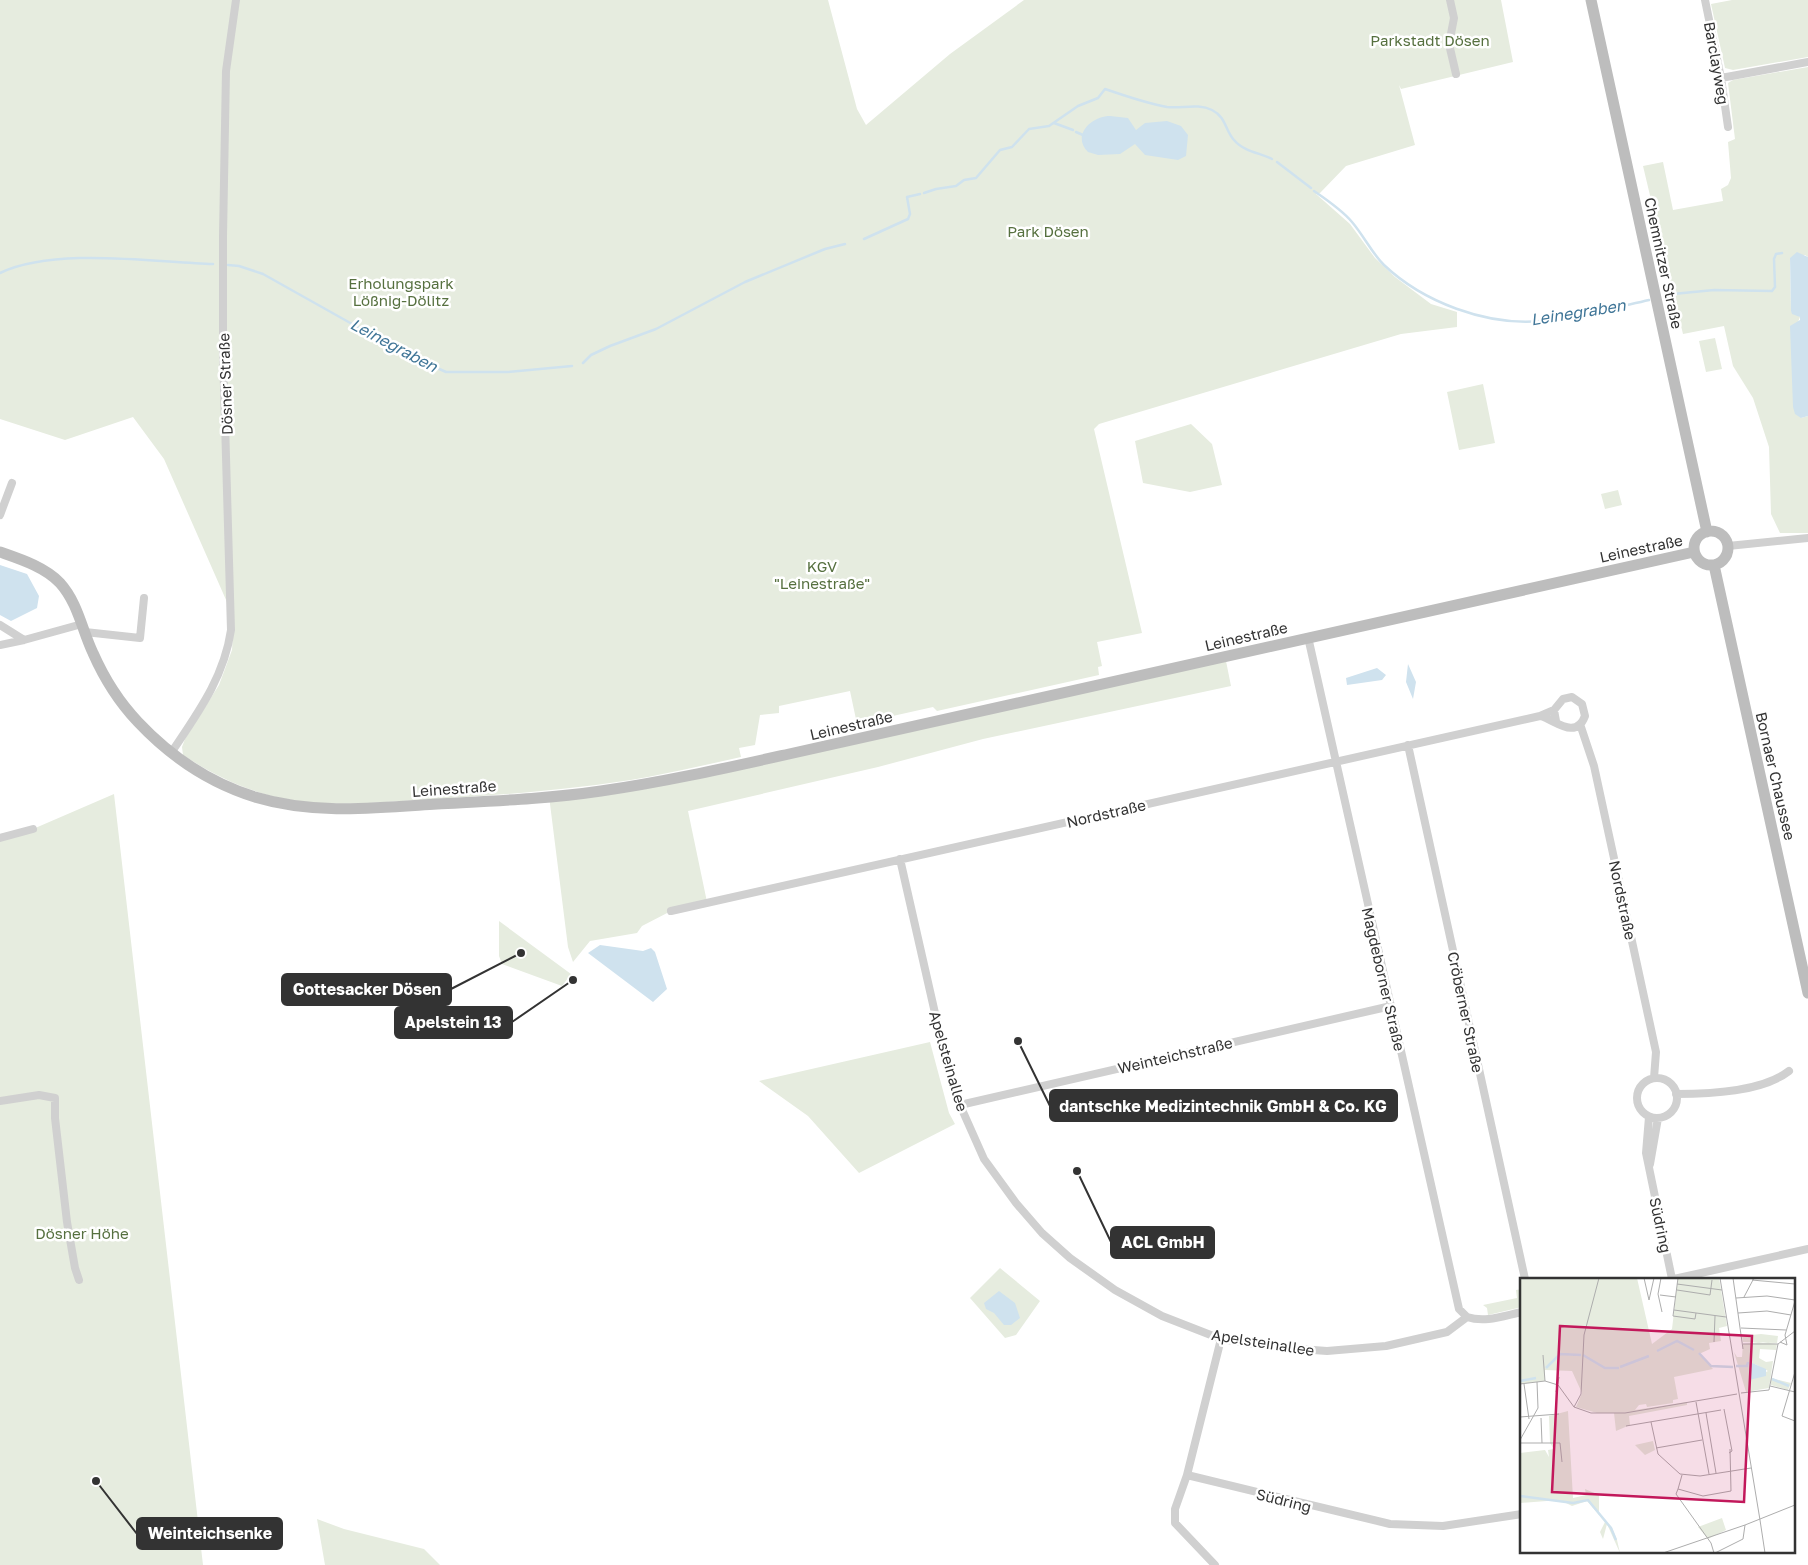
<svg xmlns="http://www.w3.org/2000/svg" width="1808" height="1565" font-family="'Golos Text',sans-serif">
	<rect width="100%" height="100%" fill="#fff"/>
	<!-- green -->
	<path fill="#e6ecdf" d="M0,0H828L857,109L866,125L950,54L1024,0H1501L1513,62L1401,89L1399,85L1415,145L1346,166L1320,193L1316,194L1350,224L1375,258L1395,277L1431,304L1457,312V327L1401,334L1099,424L1094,429L1142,633L1097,642L1102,666L1098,667L1099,675L937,711L933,707L857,724L850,691L779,706V713L760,715L755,745L739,748L741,757C710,764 679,771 648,777C574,790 498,795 422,800C378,802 330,808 286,799C248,792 215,776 183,755L182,747L185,739L219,685L232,650L234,618L164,459L133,417L65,440L0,419Z
		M1732,0H1808V57L1733,70L1725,68L1711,4Z
		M1808,67V257L1805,255L1790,258L1791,311L1800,317L1798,322L1801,418L1808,416V533H1780L1771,514L1769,447L1753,398L1733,366L1724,326L1683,334L1643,166L1663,162L1673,210L1723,201L1721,189L1728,185L1731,178L1728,142L1735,139L1728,83L1733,80Z
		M1715,338L1722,369L1706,372L1699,341Z
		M1483,384L1495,443L1459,450L1447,392Z
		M1191,424L1212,444L1222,485L1190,492L1143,483L1135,441Z
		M1618,490L1622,505L1605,509L1601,494Z
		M1225,656L1231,686L983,739L878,767L688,811L707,902L671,911L642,926L637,933L590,941L573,962L568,947L549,796L599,791Z
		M114,794L203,1565H0V838L33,829Z
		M499,921L571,974L562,986L502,964L499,956Z
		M930,1042L949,1113L955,1124L859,1173L808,1116L759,1081Z
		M1000,1268L1040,1301L1016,1335L1005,1338L970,1298Z
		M1522,1289V1307L1488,1315L1487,1308L1483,1305L1517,1298L1516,1290Z
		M317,1519L344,1529L424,1549L440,1565H325Z"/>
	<!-- water -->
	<path fill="#cfe2ee" d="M1110,116L1128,118L1136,130L1145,123L1167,121L1181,126L1188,135L1186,156L1178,160L1145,155L1135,144L1120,154L1098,155L1088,152C1071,135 1092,116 1110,116Z
		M1797,252L1808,257V416L1801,418L1795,414L1793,407L1790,326L1800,320V317L1792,314L1791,311L1790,258Z
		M0,565L27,574L39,596L37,608L11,621L0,615Z
		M1408,664L1416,682L1413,699L1406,682Z
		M1377,668L1386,675L1382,680L1347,685L1346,678Z
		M600,945L643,951L651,948L655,952L667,989L653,1002L588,953Z
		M999,1291L1015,1303L1020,1318L1011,1325H1004L994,1313L986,1309L984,1303Z"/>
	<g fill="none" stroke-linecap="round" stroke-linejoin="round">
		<!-- stream -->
		<path stroke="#cfe2ee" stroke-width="2.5" d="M1054,123L1073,130
			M1076,132L1083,135
			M1277,162L1311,188
			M1314,191C1327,200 1342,210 1352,222C1364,236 1371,252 1384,265C1423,302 1486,326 1541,321C1577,318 1614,308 1649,300
			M924,193L936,189L956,186L964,180L976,178L1000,150L1012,147L1029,129L1049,126L1078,106L1098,98L1105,89C1126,96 1145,103 1167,107C1181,109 1198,103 1212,110C1226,117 1225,130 1234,140C1243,151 1260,153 1272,159
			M864,239L908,219L910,214L907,197L920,194
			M228,265L239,266L263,274L402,352L446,372H507L572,366
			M0,273C55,247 152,262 213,264
			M1673,294L1714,290L1772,291L1775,287L1774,259L1776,254L1782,253
			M583,363L591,355L610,346L656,329L745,282L825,249L845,244"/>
		<!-- street -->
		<path stroke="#d0d0d0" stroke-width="8" d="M1450,0L1454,18L1449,44L1456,74
			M1705,0L1721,78L1728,127
			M1721,78L1808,62
			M0,515L12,483
			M1728,546L1808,538
			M0,625L24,640
			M85,632L140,638L144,598
			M1308,637L1459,1309L1467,1317
			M0,645L24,640L82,624
			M1541,716C1556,721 1576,740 1585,716L1582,704L1572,697L1563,699L1554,710L1556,721
			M1580,724L1594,766L1656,1052L1654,1078
			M1408,745L1525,1279
			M171,753C197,714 224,678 231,630L223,353V236L226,71L236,0
			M0,838L33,829
			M900,859L940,1035L960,1105L984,1159L1016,1203L1042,1233L1070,1258L1115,1290L1162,1316L1221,1339L1273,1347L1327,1351L1386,1346L1447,1332L1467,1317
			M671,911L1540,716L1554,710
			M1637 1098a20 20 0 1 1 40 0a20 20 0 1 1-40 0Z
			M1676,1094C1710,1094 1762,1092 1789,1071
			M0,1101L39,1095L55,1098V1118L67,1222L75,1268L79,1280
			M960,1105L1391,1006
			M1649,1117L1646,1153L1672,1279
			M1650,1164L1658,1118
			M1674,1279L1808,1249
			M1467,1317C1485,1323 1503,1316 1522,1312
			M1221,1339L1187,1475L1390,1524L1443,1526L1522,1514
			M1187,1475L1175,1509V1523L1215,1565"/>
		<!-- secondary -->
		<path stroke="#bdbdbd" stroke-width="11" d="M1591,0L1707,532
			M1694 548a17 17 0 1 1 34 0a17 17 0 1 1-34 0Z
			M0,552C20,559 45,567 60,583C78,603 82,630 93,653C104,678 119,702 138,722C170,756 210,783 255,797C314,815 377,808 437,804C491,801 547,799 601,791C664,782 726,768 789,754L1694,552
			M1714,565L1808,993"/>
	</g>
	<g text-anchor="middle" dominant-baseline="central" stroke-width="5" stroke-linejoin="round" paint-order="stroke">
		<!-- park labels -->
		<g font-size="15" fill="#56703f" stroke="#fff">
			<text x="1430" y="40">Parkstadt Dösen</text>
			<text x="1048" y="231">Park Dösen</text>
			<text x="401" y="283">Erholungspark<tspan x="401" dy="17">Lößnig-Dölitz</tspan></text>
			<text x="822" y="566">KGV<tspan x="822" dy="17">"Leinestraße"</tspan></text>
			<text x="82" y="1233">Dösner Höhe</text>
		</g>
		<!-- street labels -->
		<g font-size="15" fill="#333" stroke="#fff">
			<text transform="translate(1717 63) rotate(80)">Barclayweg</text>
			<text transform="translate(1664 263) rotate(78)">Chemnitzer Straße</text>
			<text transform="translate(225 384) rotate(-92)">Dösner Straße</text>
			<text transform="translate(1641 548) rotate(-12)">Leinestraße</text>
			<text transform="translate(1246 636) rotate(-13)">Leinestraße</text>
			<text transform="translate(851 725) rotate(-13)">Leinestraße</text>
			<text transform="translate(1776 776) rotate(77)">Bornaer Chaussee</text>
			<text transform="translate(454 788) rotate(-4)">Leinestraße</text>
			<text transform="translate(1106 813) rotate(-13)">Nordstraße</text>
			<text transform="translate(1623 900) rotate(78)">Nordstraße</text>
			<text transform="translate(1384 979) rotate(77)">Magdeborner Straße</text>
			<text transform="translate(1466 1012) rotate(78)">Cröberner Straße</text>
			<text transform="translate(1175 1055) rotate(-13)">Weinteichstraße</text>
			<text transform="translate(949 1061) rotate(74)">Apelsteinallee</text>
			<text transform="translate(1661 1225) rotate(78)">Südring</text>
			<text transform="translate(1263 1342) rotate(9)">Apelsteinallee</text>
			<text transform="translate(1284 1500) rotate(14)">Südring</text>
		</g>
		<!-- water labels -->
		<g font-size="16" font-style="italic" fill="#3f7597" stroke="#fff">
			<text transform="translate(1578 312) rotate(-9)">Leinegraben</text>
			<text transform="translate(394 345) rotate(28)">Leinegraben</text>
		</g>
	</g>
	<!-- overview -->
	<g transform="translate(1520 1278)">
		<rect width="275" height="275" fill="#fff"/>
		<path d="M0,0H117L132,66L152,51L158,0H199L207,48L199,50L201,63L189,65L190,71L179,76L193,91L154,99L158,121L153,122V125L127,129L126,126L119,127L115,132L167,124V127L109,138L110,147L96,153L94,135H77L56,129L62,115L52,93L25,92V103L0,106ZM241,56L258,58L257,65L223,64L222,58ZM243,64L257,66L256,72L240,71L239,80L246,84L253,83L249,110L226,114L214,74L217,79H222L223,66ZM231,85L237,87L248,93L229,102ZM251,100L271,105L268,112L251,107ZM48,133L53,220L66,217L65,211L79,217V235L92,250L97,262L100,275L87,246L83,261L80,254L85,244L67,223L52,228L40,222L0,225V175L25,172L29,179L28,172L34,171L30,165L29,138ZM133,163L135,172L125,177L115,167ZM202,240L206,252L188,261L178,249Z" fill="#e6ecdf" fill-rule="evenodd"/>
		<path d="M230,84L246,91V98L229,102Z" fill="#cfe2ee"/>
		<path fill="none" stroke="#cfe2ee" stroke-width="2.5" d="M137,73L157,63L174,72M179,75L191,88L213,89M63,77L85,90H99M216,88H227L228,84M100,89L129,78M26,90L40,76L61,77M252,101L269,108M0,103L16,100M0,218L53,225L68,222L91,250L96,262"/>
		<path fill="none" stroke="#adadad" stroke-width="1" d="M124,0L129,22M141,0L138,16L142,34M158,0L153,38L175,41L176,35M200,0L240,242M213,0L223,71M232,2L275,6M157,6L202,12M157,12L190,17L192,2M140,17L156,19M224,19L234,0M216,20L247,18L275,22M129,22L134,0M154,32L206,39M218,35L247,33L271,37M221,50L266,52M194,64L195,38M260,64L267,67L265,57L275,23M223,66H258M23,77L25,103M275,94L262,138L275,143M0,106L25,103L38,107L54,129L71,135H105L217,116M4,106L9,141M250,108L275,114M36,114L39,99M221,115L249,112L258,66L275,53M176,124L189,196M54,129L61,116L64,57L79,0M204,131L212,173L209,175M186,135L196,195M0,139L39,136M21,140L22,165M131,144L138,176L160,196L180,198L231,190M106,148L201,132M0,162L18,130L17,104M0,165H40L42,184M136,170L182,162M162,197L158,211L183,218L211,213L210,171M158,211L156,216L191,265L194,275M240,242L245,275M143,275L225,247M195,275L223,261L225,247L275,227"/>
		<path fill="#c2185b" fill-opacity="0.15" stroke="#c2185b" stroke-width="2.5" d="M40,48L232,58L224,224L32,214Z"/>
		<rect width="275" height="275" fill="none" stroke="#333" stroke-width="2.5"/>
	</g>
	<!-- callouts -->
	<path fill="none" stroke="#333" stroke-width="2" d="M521 953L451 989M573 980L512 1022M1018 1041L1050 1106M1077 1171L1111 1242M96 1481L137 1534"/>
	<g fill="#333" stroke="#fff" stroke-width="2">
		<circle cx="521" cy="953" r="5"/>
		<circle cx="573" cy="980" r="5"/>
		<circle cx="1018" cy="1041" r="5"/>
		<circle cx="1077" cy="1171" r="5"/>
		<circle cx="96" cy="1481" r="5"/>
	</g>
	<g fill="#333" stroke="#333" stroke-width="2">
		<rect x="282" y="974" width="169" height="31" rx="5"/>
		<rect x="395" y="1007" width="117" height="31" rx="5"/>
		<rect x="1050" y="1090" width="347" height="31" rx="5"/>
		<rect x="1111" y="1227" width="103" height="31" rx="5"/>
		<rect x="137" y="1518" width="145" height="31" rx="5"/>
	</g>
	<g font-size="16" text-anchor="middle" font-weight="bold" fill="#fff">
		<text x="367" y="995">Gottesacker Dösen</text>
		<text x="453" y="1028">Apelstein 13</text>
		<text x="1223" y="1112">dantschke Medizintechnik GmbH &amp; Co. KG</text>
		<text x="1163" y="1248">ACL GmbH</text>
		<text x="210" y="1539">Weinteichsenke</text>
	</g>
</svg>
